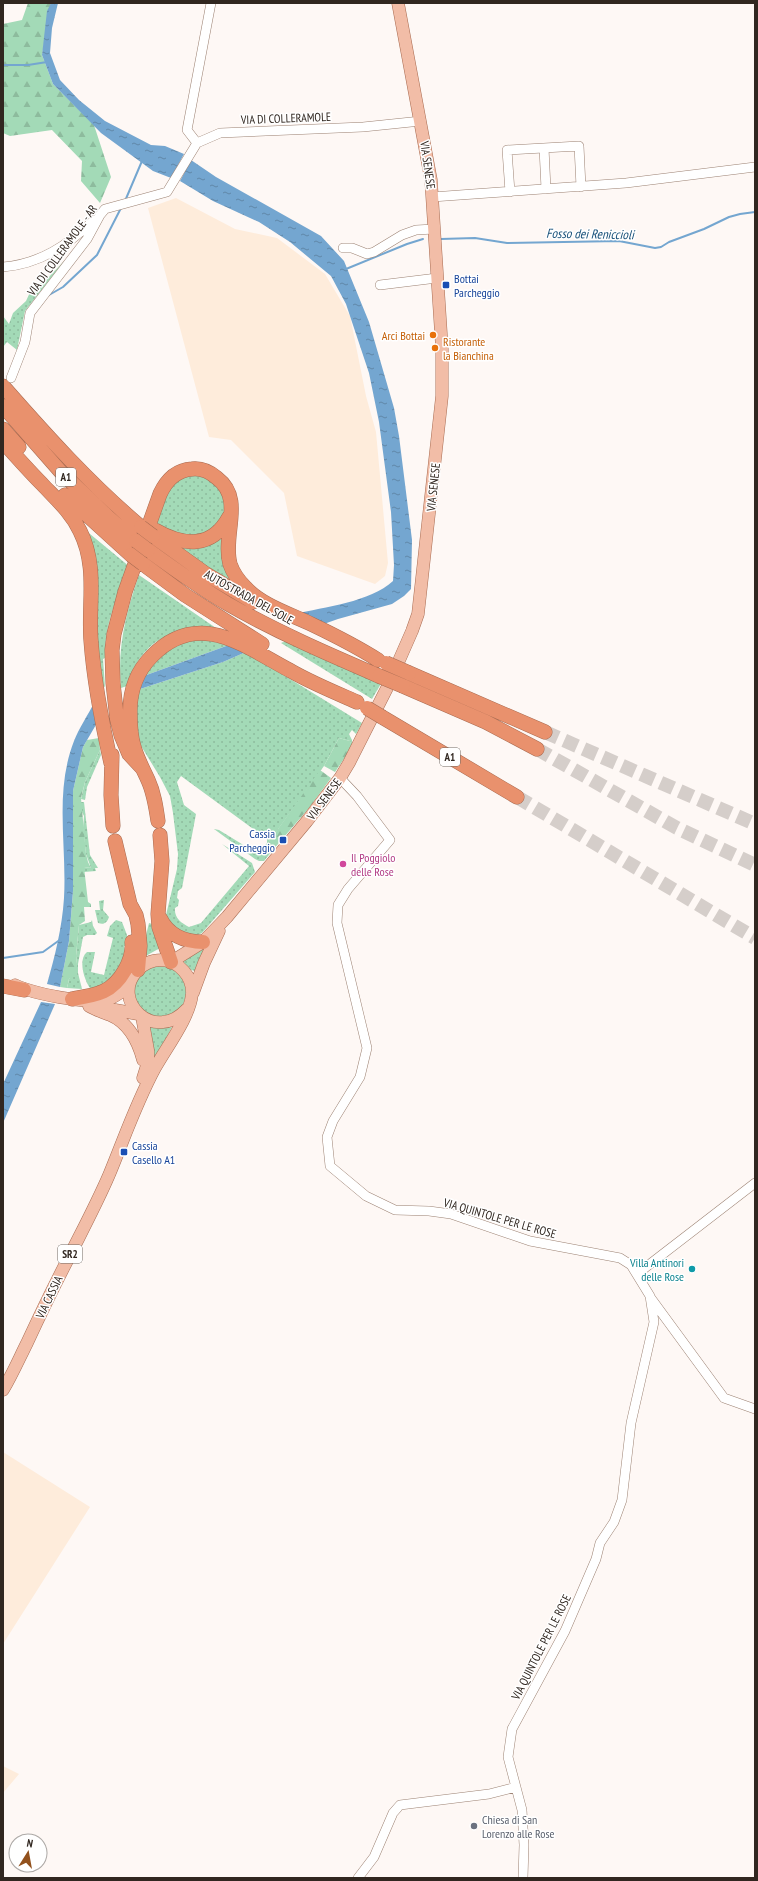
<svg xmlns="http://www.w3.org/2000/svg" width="758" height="1881" font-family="'PT Sans Narrow',sans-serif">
	<defs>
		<pattern id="grass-dots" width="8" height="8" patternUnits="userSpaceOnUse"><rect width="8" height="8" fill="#a3dab7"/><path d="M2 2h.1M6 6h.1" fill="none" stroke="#8dbb9d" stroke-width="1.8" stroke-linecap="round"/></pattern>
		<pattern id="forest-firs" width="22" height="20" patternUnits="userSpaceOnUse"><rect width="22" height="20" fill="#a3dab7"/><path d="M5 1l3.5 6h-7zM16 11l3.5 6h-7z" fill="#8dbb9d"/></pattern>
		<pattern id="water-ripples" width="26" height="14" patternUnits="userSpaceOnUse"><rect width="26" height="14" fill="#74a6d0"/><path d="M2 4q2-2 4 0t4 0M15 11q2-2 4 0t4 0" fill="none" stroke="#6087a8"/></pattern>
	</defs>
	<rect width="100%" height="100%" fill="#fef8f5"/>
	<!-- industrial -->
	<path fill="#feecdb" d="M176,198L235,229L277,238L325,274L350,316L366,396L376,432L388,563L385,576L375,584L297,556L284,493L231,440L209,437L148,208Z
		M3,1452L90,1507L3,1644Z
		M3,1766L19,1774L3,1793Z"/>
	<!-- grass -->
	<path fill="url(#grass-dots)" d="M65,260L25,311L17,350L7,342L3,347V316L9,324L13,313L26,301L32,288L46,280Z
		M198,475L214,480L227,501L222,521L198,538L156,527L163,498L177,478Z
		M84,529L130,567C117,596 104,626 105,658L103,659L105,687L103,686Z
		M222,535V555L229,579L206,567L176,545Z
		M139,575L216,628C202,634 182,630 167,636C148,643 131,667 127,686L121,688C117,648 126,612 139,575Z
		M195,638L229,645L141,677L160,654Z
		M287,641L382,682L372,699L281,643Z
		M246,652L362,723L356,734L352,730L349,734L352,740V747L350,741L339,738L324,766L268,843L272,851L264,861H259L255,859L214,829L219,830L258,854L267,843V839L181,776L177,782L184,805L196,814L182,888L178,891L177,898L179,900L178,906L175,908C174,918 181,923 189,927L201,923L249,866L222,844L252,863L255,872L202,933C188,941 173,927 166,915L177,869L178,854L173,813L170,796L160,777L138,741L136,709L137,690L223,662Z
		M100,750L101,755L87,787L85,800L81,799L85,782Z
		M81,802H84L90,855L98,868H95L96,871L84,872V867L91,868L86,854L83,828L84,816L81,810Z
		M104,900L103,910L109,917C107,923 104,925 98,923L95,910H100L99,901Z
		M92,920L93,926L97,933L95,935H87L83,937L78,964V973L82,989L67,988L69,979L77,964L76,956L79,925L91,922Z
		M116,920L122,922L127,935V946H124C127,956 121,973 112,980C106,985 98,988 92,991C85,983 77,960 87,952H95L91,972L104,975L113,938L107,936L110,926Z
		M149,923L152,924L160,948L144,957V943Z
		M217,930L195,971L191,970L181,960Z
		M134 992a26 26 0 1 1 52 0a26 26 0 1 1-52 0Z
		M149,1026L157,1028L172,1027L148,1073Z"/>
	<!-- forest -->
	<path fill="url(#forest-firs)" d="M28,3H51L42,55L53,84L94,125L111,177L100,203L81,181L82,161L52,130L10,136L3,133V24L22,20Z
		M99,738L100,750L85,782L81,798L86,854L88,862L91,868L84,867L88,902L91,904V907H84L85,921L79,925L76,956L77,964L76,972L69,979L67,988L60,987L69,941L73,891V791L83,747L87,740Z
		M339,738L350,741L352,747L335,772L324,766Z
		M320,770L331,778L309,808L272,851L268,843Z"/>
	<!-- water -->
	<path fill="url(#water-ripples)" d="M51,3H58L52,28L50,53L60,80L79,100L105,121L151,145L165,146L184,154L171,178L153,171L101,133L53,84L42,55L47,11Z
		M191,160L216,177L321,236L344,261L369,322L394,408L399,436L412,540L411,589L404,596L392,604L338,619L321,625L294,614C325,607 370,602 393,581L394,565L391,512L379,422L369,373L346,304L331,276L290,242L259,222L213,201L180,181Z
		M229,645L246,652L223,662L137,690L141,677Z
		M94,703L97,723L83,747L73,791V891L69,941L60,987L47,984C55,956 62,928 64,898C67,845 54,792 74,741C79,728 88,715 94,703Z
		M41,1002L55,1004L3,1123V1084Z"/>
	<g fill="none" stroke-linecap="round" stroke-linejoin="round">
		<!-- stream -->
		<path stroke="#74a6d0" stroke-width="2" d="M3,65H28L47,62
			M125,201L142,161
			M441,239L475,238L507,243L619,241L655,248L661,247L669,242L704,229L729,217L740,214L755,212
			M346,269L407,244L423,239
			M49,295L63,287L97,255L121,208
			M3,958L43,952L61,939"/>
		<!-- highway-tunnel -->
		<path stroke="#d5ceca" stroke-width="14" stroke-dasharray="14 7" stroke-linecap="butt" d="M545,732L755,824
			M537,749L677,828L755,865
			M517,797L755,938"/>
		<!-- minor casing -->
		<g stroke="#9c8273" stroke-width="10">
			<path id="minor" d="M197,143L187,130L211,3
				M544,148L546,189
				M510,192L507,150L579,146L581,187
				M432,197L626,183L755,167
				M343,248H352L367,254L374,252L402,235L416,230L434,229
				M3,267C40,264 68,245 94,220
				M380,285L437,278
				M11,378L25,342L30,313L87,239L100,215L105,209L167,192L197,143L220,133L363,127L421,121
				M340,778L357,796L390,840L348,889L338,905L337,923L367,1048L360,1077L333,1121L327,1137L330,1166L366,1196L395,1210L429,1211L451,1214L530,1241L620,1258L631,1265L650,1296L654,1322L631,1423L622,1500L614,1522L600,1543L596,1559L565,1631L512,1729L508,1757L522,1810L524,1845L523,1878
				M637,1274L755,1183
				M650,1297L724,1398L755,1409
				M358,1878L374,1857L393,1813L400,1805L489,1794L516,1787"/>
		</g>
		<!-- major casing -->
		<g stroke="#a96c52" stroke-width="13">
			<path id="major" d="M171,962L203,942L227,917L307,821L340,778L349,763L387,688L412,631L418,614L442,396V349L431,180L398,3
				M15,985C34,994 86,1004 106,1000C115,998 122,991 129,986
				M193,993L204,963L219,931
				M89,1006C96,1010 102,1012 110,1015C129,1023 138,1041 143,1060
				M104,1008L138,1014
				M142,1017L148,1050V1062L143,1078
				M3,1390C12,1375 19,1359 27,1343C40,1315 54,1286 68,1259C82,1231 97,1203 109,1175C124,1139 136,1103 155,1068C166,1048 190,1017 192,994C193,977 179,961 162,960C152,960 143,964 137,971C110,1000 154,1045 187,1009"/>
		</g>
		<!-- highway casing -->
		<g stroke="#a96c52" stroke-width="15">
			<path id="highway" d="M3,386C47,436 90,484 141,527
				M3,406L60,471L108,517L136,541
				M3,429L19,447
				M3,442C16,456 28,470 42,484C56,499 71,512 80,531C98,567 88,603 91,641C94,682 102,723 111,763
				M65,495L131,555
				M155,530C183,546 212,549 229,517
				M153,536L206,574L253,602
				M148,550C174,569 200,588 228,604C277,632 328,654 379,676
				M143,564L185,595L262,644
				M409,673L545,732
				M403,686L486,722L537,749
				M382,717L517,797
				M112,755L111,795L113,826
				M142,768L129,754L121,735L117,719L113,683L112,650L114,634L125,592L160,494C166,481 176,470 192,469C201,468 210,472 217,478C245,499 222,535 230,564C233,573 239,581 245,587C261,605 290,614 311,624C334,635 356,646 378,660
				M158,821C156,807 154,793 148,780C143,769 137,758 134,747C130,735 130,722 130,711C130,689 137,671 152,656C199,608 245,647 291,671C312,683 334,692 357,702
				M160,835L162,861L158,914L159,927L171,962
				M115,841L130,904L136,915L138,924L140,946L138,970
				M160,918C168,935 185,942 203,942
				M3,986L24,990
				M72,999C97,995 112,993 125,970C130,961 133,952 132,942"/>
		</g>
		<!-- minor -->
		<use href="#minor" stroke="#fff" stroke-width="9"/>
		<!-- major -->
		<use href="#major" stroke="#f2bda7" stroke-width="12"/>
		<!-- highway -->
		<use href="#highway" stroke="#e9916d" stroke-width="14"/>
		<!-- highway-bridge casing -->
		<g stroke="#a96c52" stroke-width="15" stroke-linecap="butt">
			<path id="highway-bridge" d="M141,527L153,536
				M136,541L148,550
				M131,555L143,564
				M386,663L409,673
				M379,676L403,686
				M367,708L382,717"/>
		</g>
		<!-- highway-bridge -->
		<use href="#highway-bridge" stroke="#e9916d" stroke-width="14"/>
	</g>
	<!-- markers -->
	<g fill="#1a4fb4" stroke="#fff" stroke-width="1.5">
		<rect x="442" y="281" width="8" height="8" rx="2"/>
		<rect x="279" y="836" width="8" height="8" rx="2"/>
		<rect x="120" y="1148" width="8" height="8" rx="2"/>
	</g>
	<g fill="#e8710a" stroke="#fff" stroke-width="1.5">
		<circle cx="433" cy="335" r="4"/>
		<circle cx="435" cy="348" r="4"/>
	</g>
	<circle fill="#d1479c" stroke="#fff" stroke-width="1.5" cx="343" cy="864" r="4"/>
	<circle fill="#0f9aa8" stroke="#fff" stroke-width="1.5" cx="692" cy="1269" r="4"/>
	<circle fill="#6b7280" stroke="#fff" stroke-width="1.5" cx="474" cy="1826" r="4"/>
	<g text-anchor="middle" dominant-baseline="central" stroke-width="3" stroke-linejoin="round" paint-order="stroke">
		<!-- shield labels -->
		<g fill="#fff" stroke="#6f6863" stroke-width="1">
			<rect x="56" y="468" width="20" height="18" rx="3"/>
			<rect x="440" y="748" width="20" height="18" rx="3"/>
			<rect x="58" y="1245" width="24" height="18" rx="3"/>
		</g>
		<g font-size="11" font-weight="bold" fill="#312720">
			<text x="66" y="477">A1</text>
			<text x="450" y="757">A1</text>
			<text x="70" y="1254">SR2</text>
		</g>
		<!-- street labels -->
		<g font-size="12" fill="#312720" stroke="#fff">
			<text transform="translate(286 118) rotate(-2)">VIA DI COLLERAMOLE</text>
			<text transform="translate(428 165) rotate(82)">VIA SENESE</text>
			<text transform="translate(62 250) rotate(-54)">VIA DI COLLERAMOLE - AR</text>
			<text transform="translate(433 487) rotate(-84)">VIA SENESE</text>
			<text transform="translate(249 597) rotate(29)">AUTOSTRADA DEL SOLE</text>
			<text transform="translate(324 799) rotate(-53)">VIA SENESE</text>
			<text transform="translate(500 1218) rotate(16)">VIA QUINTOLE PER LE ROSE</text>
			<text transform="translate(49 1297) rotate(-64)">VIA CASSIA</text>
			<text transform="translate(541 1647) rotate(-63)">VIA QUINTOLE PER LE ROSE</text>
		</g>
		<!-- transit labels -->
		<g font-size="12" fill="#164399" stroke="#fff" text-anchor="start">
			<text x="454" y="278">Bottai<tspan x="454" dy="14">Parcheggio</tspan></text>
			<text x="275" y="833" text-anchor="end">Cassia<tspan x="275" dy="14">Parcheggio</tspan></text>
			<text x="132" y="1145">Cassia<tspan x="132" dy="14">Casello A1</tspan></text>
		</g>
		<!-- food labels -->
		<g font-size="12" fill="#c56008" stroke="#fff" text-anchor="end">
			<text x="425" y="335">Arci Bottai</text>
			<text x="443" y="341" text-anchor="start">Ristorante<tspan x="443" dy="14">la Bianchina</tspan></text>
		</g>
		<!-- hotel labels -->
		<g font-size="12" fill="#b23c85" stroke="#fff" text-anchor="start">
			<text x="351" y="857">Il Poggiolo<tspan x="351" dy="14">delle Rose</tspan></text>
		</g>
		<!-- culture labels -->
		<g font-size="12" fill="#0d838f" stroke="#fff" text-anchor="end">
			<text x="684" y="1262">Villa Antinori<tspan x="684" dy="14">delle Rose</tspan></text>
		</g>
		<!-- worship labels -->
		<g font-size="12" fill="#5b616d" stroke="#fff" text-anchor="start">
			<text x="482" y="1819">Chiesa di San<tspan x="482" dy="14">Lorenzo alle Rose</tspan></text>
		</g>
		<!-- water labels -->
		<g font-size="13" font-style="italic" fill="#175079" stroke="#fff">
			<text transform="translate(590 234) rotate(1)">Fosso dei Reniccioli</text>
		</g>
	</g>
	<!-- border -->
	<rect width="758" height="1881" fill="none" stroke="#312720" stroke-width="8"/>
	<!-- north arrow -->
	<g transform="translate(28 1853) rotate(11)"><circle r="19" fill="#ffffff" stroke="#ada9a6"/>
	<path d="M0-3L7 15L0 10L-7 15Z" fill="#92511d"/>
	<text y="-6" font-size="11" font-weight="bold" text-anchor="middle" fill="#312720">N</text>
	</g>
</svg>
